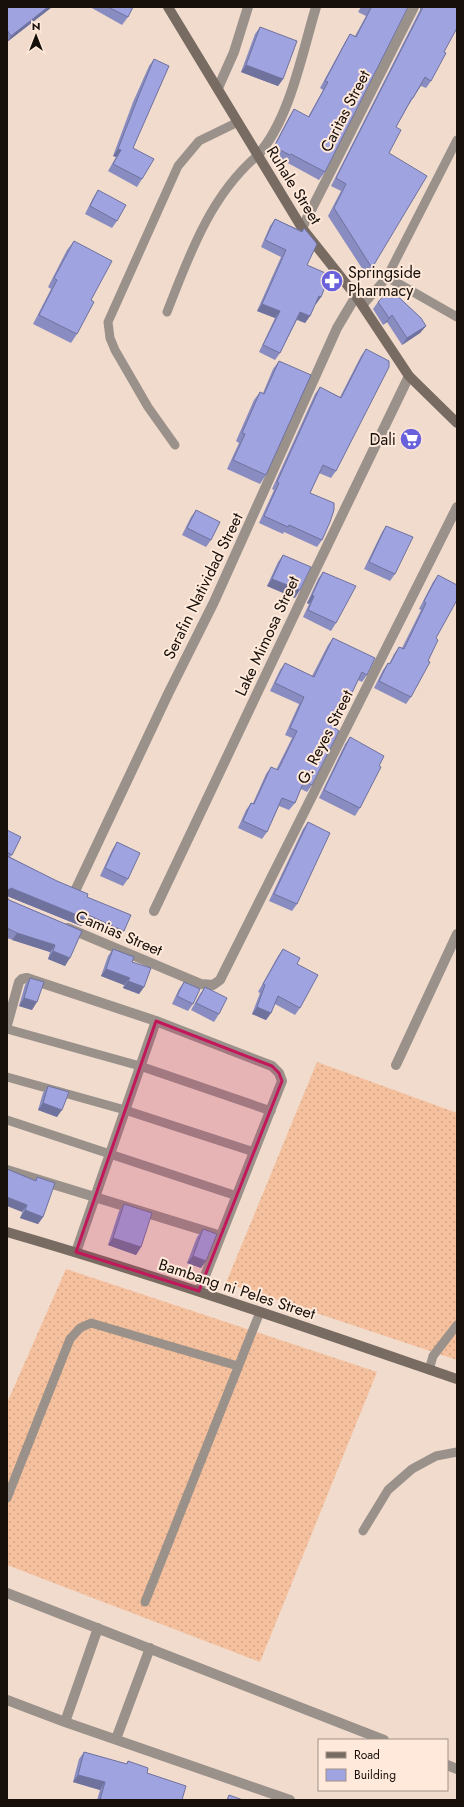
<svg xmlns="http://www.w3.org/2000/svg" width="464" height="1807" font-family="Jost,sans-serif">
	<defs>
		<pattern id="grass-dots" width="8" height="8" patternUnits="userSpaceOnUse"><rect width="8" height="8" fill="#f4c09d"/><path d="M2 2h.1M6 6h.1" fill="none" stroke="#d0a486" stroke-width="1.8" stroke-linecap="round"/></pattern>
	</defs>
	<rect width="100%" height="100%" fill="#f1dbcd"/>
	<!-- grass -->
	<path fill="url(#grass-dots)" d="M317,1062L457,1113V1360L226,1283Z
		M66,1269L377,1372L260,1662L7,1565V1403Z"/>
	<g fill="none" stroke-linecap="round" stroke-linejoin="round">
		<!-- lane -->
		<path stroke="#9a918b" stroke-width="9" d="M387,277L457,317
			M363,305L387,277L457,140
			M167,312C189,256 210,196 257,156
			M175,445L148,407L115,350L110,338L108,322L178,166L199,141L238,122
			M7,1029L140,1066L271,1111
			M7,1077L125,1110L254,1152
			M7,1120L237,1196
			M429,1370L433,1356L457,1325
			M7,1498L70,1339L80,1328L91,1323L238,1366
			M363,1531L388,1490L412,1469L436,1456L457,1452
			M145,1602L260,1312"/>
		<!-- street -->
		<path stroke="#9a918b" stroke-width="10" d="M218,88L234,52L248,7
			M257,156C290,120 302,53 316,7
			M302,228L414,7
			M76,889L168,694L214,602L337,328L356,296
			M154,911L314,573L409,376
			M68,928L201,984L213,985L220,980L457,507
			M7,1025L19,982L22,979L27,978L156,1021L272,1066L279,1073L282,1081L199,1291
			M396,1065L457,934
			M7,1170L215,1234
			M76,1252L156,1021
			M7,1593L384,1740
			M7,1700L65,1722L290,1800
			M65,1722L98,1628
			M116,1739L150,1648
			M447,1765L457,1769"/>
		<!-- secondary -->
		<path stroke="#786b62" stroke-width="10" d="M168,7L302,228L356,296L409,376L457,423
			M7,1232C159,1276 308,1328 457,1379"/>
	</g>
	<!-- wall -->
	<path fill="#898cc1" d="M7,7H52L7,42Z
		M90,7H133L128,17L122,25Z
		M361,7H408L325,172L319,180L286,162L285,163L269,155L289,117L294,109L308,117L323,90L320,88L345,42L350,34L355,36L366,16L358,12Z
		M420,7H457L444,52L431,81L426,88L421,86L413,98L408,106L396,127L389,153L372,268L367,276L328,216L341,191L331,186L420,10Z
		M260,27L283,79L278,86L241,72L255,34Z
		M154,59L133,148L142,179L137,187L108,171L116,157L113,156L133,102L149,66Z
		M98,190L117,221L112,228L85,214L93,198Z
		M275,219L302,231L304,228L307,265L321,297L316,304H315L310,316L305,323L297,320L280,353L275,360L259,352L275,318L257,311L281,257L261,247L270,226Z
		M74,241L91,300L77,334L71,343L33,324L51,289L48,287L67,250Z
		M378,302L426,326L420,333L402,345L387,322L383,325L373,309Z
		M366,349L336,471L331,478L319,473L310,493L322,540L317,547L284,532L283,534L259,523L274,490L272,489L315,394L320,387L340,397L361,356Z
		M279,361L266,475L260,484L227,469L239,443L236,441L254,400L260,392L263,393L273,369Z
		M196,510L211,540L206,547L182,535L191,517Z
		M386,526L395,574L390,581L364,569L382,532Z
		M283,555L295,598L267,586L278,562Z
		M323,572L336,623L331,631L303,617L309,604L307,603L318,579Z
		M438,575L436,638L411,697L406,704L374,688L383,670L388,663L389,664L394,654L399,647L402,648L421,610L419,609L433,582Z
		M333,638L367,675L362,682L358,680L335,728L312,785L307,792L301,789L295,803L289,810L279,806L267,832L262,839L238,828L246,810L251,803H253L266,774L271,767L276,770L292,738L285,735L299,704L270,691L280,670L285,663L312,676L328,645Z
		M350,737L379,766L360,808L355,816L319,798L345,744Z
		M308,822L297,904L292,911L269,901L303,829Z
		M7,830L12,855L10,857L87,897L124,931L119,939L84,923L81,926L7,896Z
		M117,842L128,879L123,886L100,876L112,850Z
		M7,897L9,900L82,931L65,966L48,959L50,952L7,938Z
		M113,949L144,987L139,994L123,988L124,985L101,976L108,956Z
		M283,949L297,964L300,1008L295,1015L275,1004L271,1013L266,1020L252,1014L260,993L258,992L278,956Z
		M30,978L32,1010L19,1006L25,985Z
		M184,982L193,1004L188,1011L172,1004L179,989Z
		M205,987L219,1014L214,1022L191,1010L200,994Z
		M48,1086L57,1117L38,1110L43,1093Z
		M37,1177L43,1217L38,1224L20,1218L35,1180Z
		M124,1204L141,1247L136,1255L108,1245L119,1211Z
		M203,1229L206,1261L201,1268L187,1263L197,1237Z
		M84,1752L126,1764L128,1761L147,1773L182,1800H97L100,1790L73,1782L79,1759Z"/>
	<!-- shaded-wall -->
	<path fill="#6f729d" d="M48,7H52L7,42L11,36Z
		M246,65L283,79L278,86L241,72Z
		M118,149L121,150L116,157L113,156Z
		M319,296L321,297L316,304L314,303Z
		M262,304L280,311L275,318L257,311Z
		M300,312L310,316L305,323L296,319Z
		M392,315L387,322L383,325L389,318Z
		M426,326L420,333L402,345L407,338Z
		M272,579L300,590L295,598L267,586Z
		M312,595L314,596L309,604L307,603Z
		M11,888L87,919L81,926L7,896V891L8,890Z
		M17,933L55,945L50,952L12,940Z
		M53,951L70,958L65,966L48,959Z
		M106,969L130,978L124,985L101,976Z
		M128,981L144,987L139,994L123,988Z
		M24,998L37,1002L32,1010L19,1006Z
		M257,1007L271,1013L266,1020L252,1014Z
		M43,1103L62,1110L57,1117L38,1110Z
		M7,1197L27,1205L22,1212L7,1206Z
		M25,1210L43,1217L38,1224L20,1218Z
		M113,1238L141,1247L136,1255L108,1245Z
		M193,1256L206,1261L201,1268L187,1263Z
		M78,1775L105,1782L100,1790L73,1782Z"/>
	<!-- building -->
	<path fill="#9fa3e0" stroke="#6f729d" d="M7,7H48L11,36L7,30Z
		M108,7H133L128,17Z
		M369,7H408L325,172L291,154L290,155L274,147L294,109L309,117L328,82L325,81L350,34L356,37L371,8Z
		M423,7H457V28L444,52L446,53L431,81L425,77L413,98H412L396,127L401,130L389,153L427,176L372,268L334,208L346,184L336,178Z
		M260,27L297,41L283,79L246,65Z
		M154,59L169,66L133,148L154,159L142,179L113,164L121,150L118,149L139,95Z
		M98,190L126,205L117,221L90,206Z
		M275,219L302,232L304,228L317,244L307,265L330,275L321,297L319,296L310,316L300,312L280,353L263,345L280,311L262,304L286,250L265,240Z
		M74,241L112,261L91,300L94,302L77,334L39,315L57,280L54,278Z
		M390,289L421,318L426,326L407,338L392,315L389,318L378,302Z
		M366,349L389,361V367L336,471L323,465L310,493L334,503V510L330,522L322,540L289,525L288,527L264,516L279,483L277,482L320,387L341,398Z
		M279,361L311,375L266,475L233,460L245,434L242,433L260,392L264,394Z
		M196,510L220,522L211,540L187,528Z
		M386,526L413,537L395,574L369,562Z
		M283,555L311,567L300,590L272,579Z
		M323,572L356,586L336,623L308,610L314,596L312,595Z
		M438,575L457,585V600L436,638L438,640L428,661L430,662L411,697L379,681L388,663L390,664L399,647L404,649L426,603L424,601Z
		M333,638L375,658L367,675L362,672L335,728L339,731L312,785L304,781L295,803L282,798L267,832L243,821L251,803L254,804L271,767L278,770L297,731L290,728L304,697L275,683L285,663L314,677Z
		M350,737L384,756L379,766L381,767L360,808L324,790Z
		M308,822L330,833L297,904L274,894Z
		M7,830L21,837L12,855L7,852Z
		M117,842L140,853L128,879L105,868Z
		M7,856L57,881L88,894L87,897L131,915L124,931L88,915L87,919L11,888L8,890L7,892Z
		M7,897L9,900L82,931L70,958L53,951L55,945L17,933L7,928Z
		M113,949L134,957L132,962L151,968L144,987L128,981L130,978L106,969Z
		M283,949L300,958L297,964L318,975L300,1008L278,996L271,1013L257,1007L265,985L263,984Z
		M30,978L44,982L37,1002L24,998Z
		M184,982L200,989L193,1004L177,996Z
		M205,987L227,998L219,1014L196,1003Z
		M48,1086L69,1092L62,1110L43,1103Z
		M7,1169L36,1181L37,1177L55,1183L43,1217L25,1210L27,1205L7,1197Z
		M124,1204L152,1213L141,1247L113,1238Z
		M203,1229L217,1234L206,1261L193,1256Z
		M84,1752L127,1764L128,1761L148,1768L147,1773L186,1786L182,1800H100L105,1782L78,1775Z
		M229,1795L243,1800H227Z"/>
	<!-- marked area -->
	<path fill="#c2185b" fill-opacity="0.2" stroke="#c2185b" stroke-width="3" stroke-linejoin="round" d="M156,1021L272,1066L279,1073L282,1081L199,1291L76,1252Z"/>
	<!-- icons -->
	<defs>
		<g id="pharmacy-disc" transform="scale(1.15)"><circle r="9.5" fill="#6861db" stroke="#ffe9da"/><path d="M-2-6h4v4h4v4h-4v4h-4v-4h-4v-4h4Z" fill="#fff"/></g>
		<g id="supermarket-disc" transform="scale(1.15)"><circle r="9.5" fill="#6861db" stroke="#ffe9da"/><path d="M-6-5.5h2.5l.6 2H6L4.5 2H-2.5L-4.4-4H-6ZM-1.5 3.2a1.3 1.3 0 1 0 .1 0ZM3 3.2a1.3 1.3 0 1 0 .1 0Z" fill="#fff"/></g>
	</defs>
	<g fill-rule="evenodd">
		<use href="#pharmacy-disc" x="332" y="281"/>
		<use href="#supermarket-disc" x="411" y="439"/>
	</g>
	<g text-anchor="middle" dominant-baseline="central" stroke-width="4" stroke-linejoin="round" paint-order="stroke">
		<!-- street labels -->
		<g font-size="16" fill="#160f0a" stroke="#ffe9da">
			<text transform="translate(345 111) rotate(-63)">Caritas Street</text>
			<text transform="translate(294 185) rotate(58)">Ruhale Street</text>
			<text transform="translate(203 586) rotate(-64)">Serafin Natividad Street</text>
			<text transform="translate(267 636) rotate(-65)">Lake Mimosa Street</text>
			<text transform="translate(325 737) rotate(-63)">G. Reyes Street</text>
			<text transform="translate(119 933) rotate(23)">Camias Street</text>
			<text transform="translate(237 1289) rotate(18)">Bambang ni Peles Street</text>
		</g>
		<!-- poi labels -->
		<g font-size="16" fill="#160f0a" stroke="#ffe9da" text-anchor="start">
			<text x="348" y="272">Springside<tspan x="348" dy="18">Pharmacy</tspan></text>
			<text x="396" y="439" text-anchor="end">Dali</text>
		</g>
	</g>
	<!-- border -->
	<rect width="464" height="1807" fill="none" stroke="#160f0a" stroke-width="16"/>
	<!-- legend -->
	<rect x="318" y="1739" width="130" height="52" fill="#ffe9da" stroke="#a29287"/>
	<rect x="326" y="1752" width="20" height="6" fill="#786b62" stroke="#a29287"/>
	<text x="354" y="1759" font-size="12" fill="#160f0a">Road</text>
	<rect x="326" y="1769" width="20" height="12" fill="#9fa3e0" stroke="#a29287"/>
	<text x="354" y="1779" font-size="12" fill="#160f0a">Building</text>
	<!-- north arrow -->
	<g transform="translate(36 36)" stroke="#ffe9da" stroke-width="3" paint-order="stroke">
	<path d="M0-3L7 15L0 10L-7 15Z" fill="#160f0a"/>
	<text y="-6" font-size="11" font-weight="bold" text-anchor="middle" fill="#160f0a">N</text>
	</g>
</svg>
